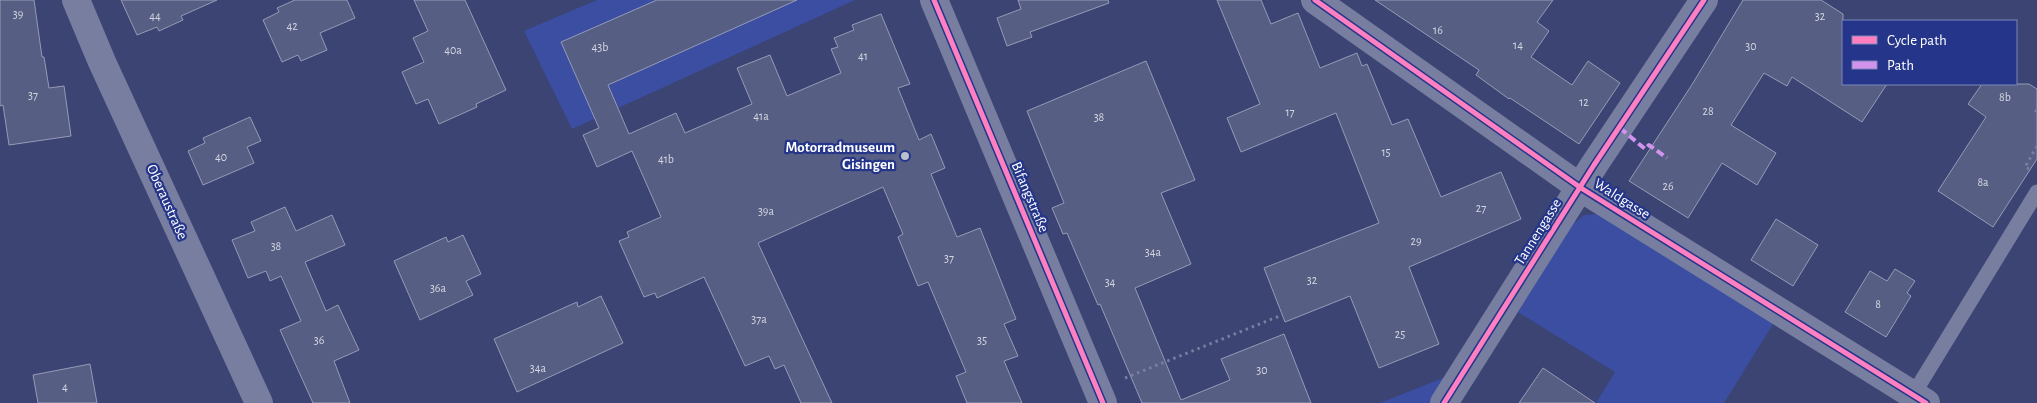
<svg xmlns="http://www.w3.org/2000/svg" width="2037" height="403" font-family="'Alegreya Sans',sans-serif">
	<rect width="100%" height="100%" fill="#3b4473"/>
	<!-- green -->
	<path fill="#3b4ea2" d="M597,0H855L572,129L524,31Z
		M1598,214L1775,321L1724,403H1596L1615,372L1518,312L1573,224L1584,215Z
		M1448,376L1431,403H1380Z"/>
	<!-- building -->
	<path fill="#565e84" stroke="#969bb6" d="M0,0H34L42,57H44L49,88L64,86L71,136L9,145L3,105L0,106Z
		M121,0H217L181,16L183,20L159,31L157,27L137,35Z
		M295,0H347L355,18L320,33L327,50L301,61L298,55L282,62L263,20L279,12L277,8Z
		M414,0H465L506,90L476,104L477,107L439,124L428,99L416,104L402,72L424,62L413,38L428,31Z
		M657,0H797L608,85L629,134L676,113L685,133L752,104L737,68L770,55L787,96L841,73L831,49L838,47L834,38L854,30L852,25L881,14L910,84L898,88L919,140L931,134L945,168L931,174L957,237L980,228L1016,319L1004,324L1018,356L1004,361L1022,403H967L956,376L966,372L928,282L918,286L898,237L903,234L883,187L758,243L832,403H801L784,365L775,369L769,356L745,366L704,277L657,298L655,293L644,297L619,241L629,237L627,232L661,217L632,151L597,167L583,135L599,128L561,42Z
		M1018,0H1108L1109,3L1030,32L1032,37L1007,46L997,18L1021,9Z
		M1217,0H1261L1271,24L1298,13L1320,68L1357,53L1362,66L1367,64L1392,125L1408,119L1441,197L1501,172L1521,219L1409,267L1439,344L1379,368L1350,296L1285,322L1264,268L1379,223L1336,113L1241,152L1227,118L1260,104Z
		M1375,0H1553L1537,22L1549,31L1531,57L1572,85L1588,61L1620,83L1579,144L1510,98L1509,99L1476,75L1479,70Z
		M1743,0H1821L1843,14V84H1887L1862,122L1792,77L1787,86L1764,73L1731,125L1776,153L1757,185L1722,163L1688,218L1629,181L1693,83Z
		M1146,61L1195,180L1161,193L1191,264L1135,288L1181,400L1230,380L1221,359L1284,334L1311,403H1142L1100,304L1098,305L1067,233L1063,234L1052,208L1064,203L1027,111Z
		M1982,84H2029L2037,89V159L1993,227L1938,191L1986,117L1968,104Z
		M250,117L261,141L247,147L254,163L203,185L188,151L205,143L203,138Z
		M285,207L296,231L332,215L345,245L305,262L326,311L338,305L359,350L334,361L350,403H313L280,330L301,321L281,276L270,281L266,271L248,278L232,240L255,231L251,222Z
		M1776,219L1818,245L1793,286L1751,260Z
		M463,235L481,274L466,281L473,295L420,320L394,261L446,237L448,242Z
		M1895,269L1915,281L1907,293L1911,296L1886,337L1845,312L1870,271L1887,281Z
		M601,296L623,343L517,392L494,339L577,302L578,307Z
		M90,364L97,403H38L33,375Z
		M1543,368L1595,403H1519Z"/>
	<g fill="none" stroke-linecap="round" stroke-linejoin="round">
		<!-- path -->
		<path stroke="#777e9f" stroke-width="3" stroke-dasharray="2.5 4" stroke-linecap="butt" d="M2035,110L2037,112
			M2029,169L2025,167L2037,146
			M1125,378L1282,315"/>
		<!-- service -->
		<path stroke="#777e9f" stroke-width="15" d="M1913,395L2037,192"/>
		<!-- minor -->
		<path stroke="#777e9f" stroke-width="28" d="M76,0L102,62L259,403
			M934,0L1103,403
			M1315,0L1581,188L1926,403
			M1444,403L1594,165L1704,0"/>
		<!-- quiet -->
		<path stroke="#d193ec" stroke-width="4" stroke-dasharray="8 4" stroke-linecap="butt" d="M1620,128L1645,149L1649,145L1667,158"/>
		<!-- cycleway casing -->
		<g stroke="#24358a" stroke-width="8">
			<path id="cycleway" d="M934,0L1103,403
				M1315,0L1581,188L1926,403
				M1444,403L1594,165L1704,0"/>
		</g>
		<!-- cycleway -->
		<use href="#cycleway" stroke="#ff80c0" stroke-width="5"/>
	</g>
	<!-- markers -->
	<circle fill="#babece" stroke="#24358a" stroke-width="2" cx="905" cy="156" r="5"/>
	<g text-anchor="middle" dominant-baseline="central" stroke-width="4.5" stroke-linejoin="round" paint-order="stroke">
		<!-- number labels -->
		<g font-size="12" fill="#d5d7e0">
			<text x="18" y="14">39</text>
			<text x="155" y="16">44</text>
			<text x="1820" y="16">32</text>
			<text x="292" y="26">42</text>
			<text x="1438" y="30">16</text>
			<text x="1518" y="45">14</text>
			<text x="1751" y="46">30</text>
			<text x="600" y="47">43b</text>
			<text x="453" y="50">40a</text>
			<text x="863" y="56">41</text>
			<text x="33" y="95">37</text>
			<text x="2005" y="97">8b</text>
			<text x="1584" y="102">12</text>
			<text x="1708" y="111">28</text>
			<text x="1290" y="112">17</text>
			<text x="761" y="116">41a</text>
			<text x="1099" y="117">38</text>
			<text x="1386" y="152">15</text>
			<text x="221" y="157">40</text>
			<text x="666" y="159">41b</text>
			<text x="1983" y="182">8a</text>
			<text x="1668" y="186">26</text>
			<text x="1481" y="208">27</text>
			<text x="766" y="211">39a</text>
			<text x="1416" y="241">29</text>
			<text x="276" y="246">38</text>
			<text x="1153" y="252">34a</text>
			<text x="949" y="258">37</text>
			<text x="1312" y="280">32</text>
			<text x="1110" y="282">34</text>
			<text x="438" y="288">36a</text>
			<text x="1878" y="304">8</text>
			<text x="759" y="319">37a</text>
			<text x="1400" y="334">25</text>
			<text x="319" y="340">36</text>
			<text x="982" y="340">35</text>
			<text x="538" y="368">34a</text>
			<text x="1262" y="370">30</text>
			<text x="65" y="387">4</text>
		</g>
		<!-- poi labels -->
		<g font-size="15" font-weight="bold" fill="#fff" stroke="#24358a" text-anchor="end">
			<text x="895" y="147">Motorradmuseum<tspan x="895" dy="17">Gisingen</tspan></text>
		</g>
		<!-- street labels -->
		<g font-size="15" fill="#fff" stroke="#24358a">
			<text transform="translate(1030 197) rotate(67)">Bifangstraße</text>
			<text transform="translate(1622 199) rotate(32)">Waldgasse</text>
			<text transform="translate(167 202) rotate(66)">Oberaustraße</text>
			<text transform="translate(1538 232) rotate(-58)">Tannengasse</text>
		</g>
	</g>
	<!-- legend -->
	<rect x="1842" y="20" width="175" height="65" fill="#24358a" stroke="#7c86b9"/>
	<rect x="1852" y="36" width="25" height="8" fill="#ff80c0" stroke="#7c86b9"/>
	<text x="1887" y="45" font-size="15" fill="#ffffff">Cycle path</text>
	<rect x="1852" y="61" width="25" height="8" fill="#d193ec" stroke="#7c86b9"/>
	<text x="1887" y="70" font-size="15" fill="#ffffff">Path</text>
</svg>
